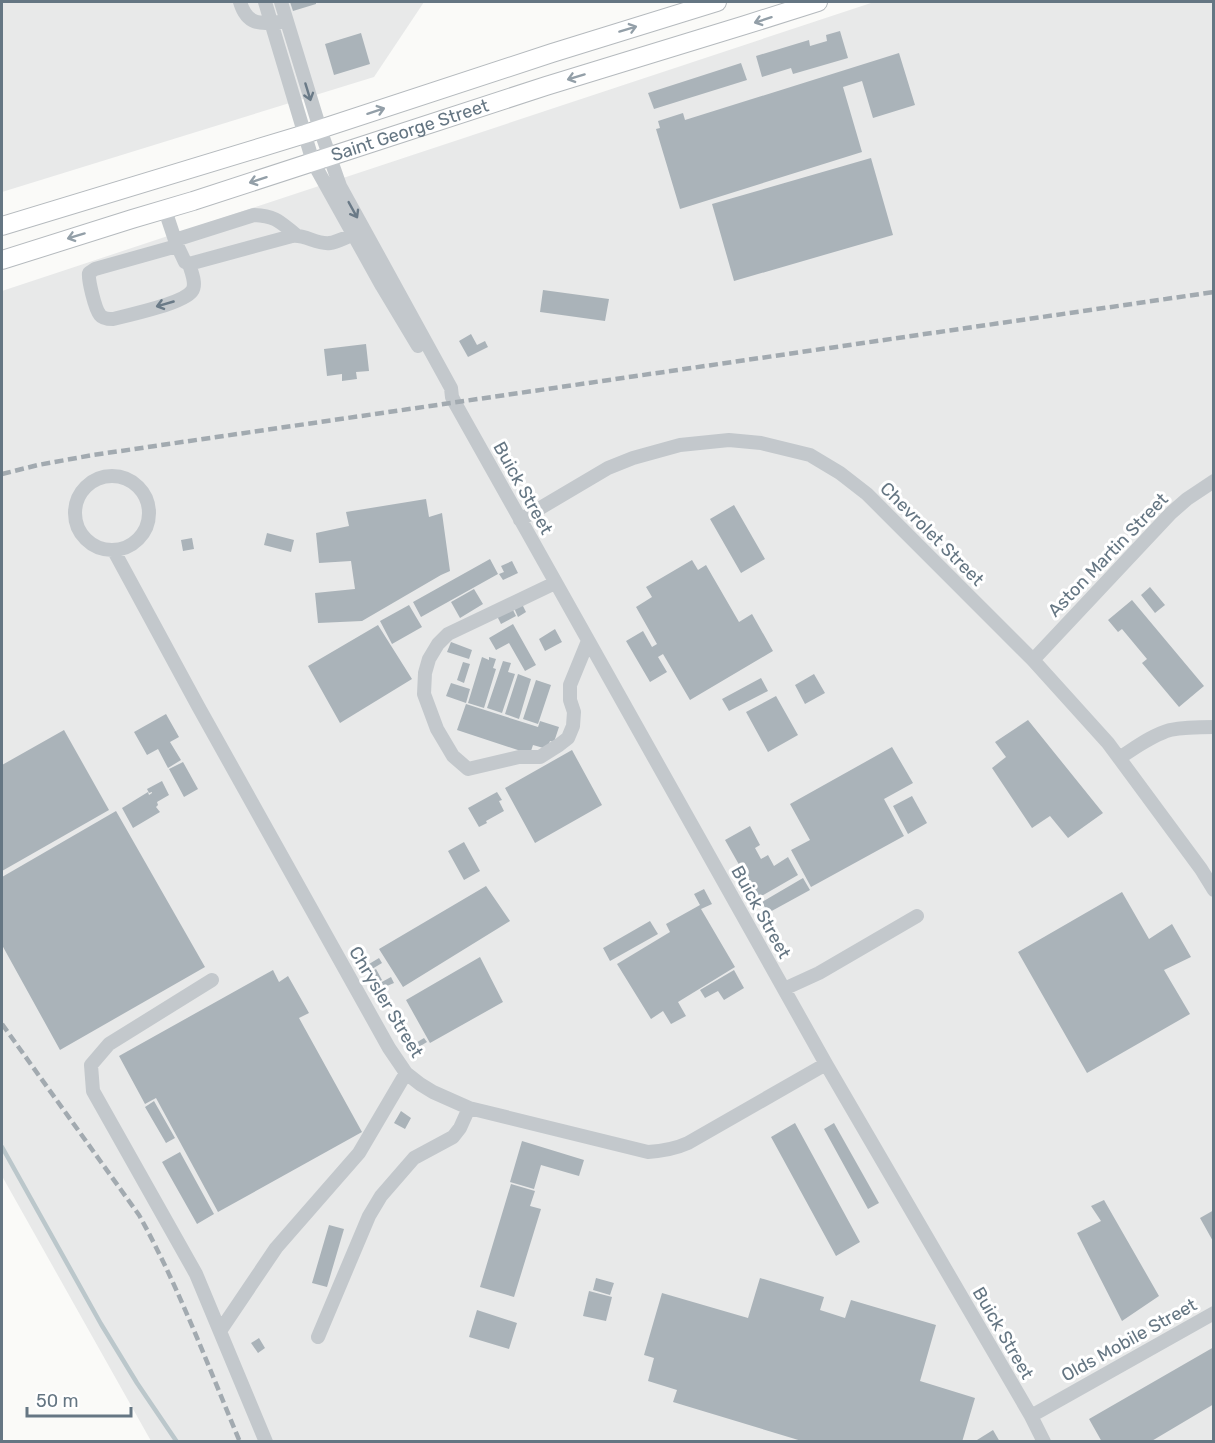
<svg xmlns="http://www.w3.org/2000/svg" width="1215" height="1443" font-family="Rubik,sans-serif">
	<rect width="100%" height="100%" fill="#fafaf8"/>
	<!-- built -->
	<path fill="#e8e9e9" d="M2,2H424L374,77L2,192Z
		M874,2H1213V1441H151L2,1176V291Z"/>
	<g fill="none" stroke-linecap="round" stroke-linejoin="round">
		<!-- stream -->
		<path stroke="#bbc7cb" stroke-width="4.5" d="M2,1147L101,1324L137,1383L177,1442"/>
	</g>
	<!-- building -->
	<path fill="#aab3b9" d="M290,2H316V4L293,11Z
		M840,31L848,58L793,74L791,68L762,77L756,56L809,40L810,46L827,41L826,35Z
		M361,33L370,64L334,75L325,44Z
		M899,53L915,105L873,118L862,81L843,87L862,152L680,209L656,129L660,128L658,121L683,113L685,120Z
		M741,63L747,80L654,109L648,93Z
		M871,158L893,235L734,281L712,204Z
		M543,290L609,299L605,321L540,312Z
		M471,334L477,345L485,341L488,347L468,357L459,341Z
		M366,344L369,371L356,372L357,379L342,381V374L327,376L324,349Z
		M426,499L429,517L442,513L450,571L441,575L362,621L318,623L315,593L355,589L351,561L319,563L316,533L349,526L346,512Z
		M734,505L765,559L741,573L710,519Z
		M267,533L294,540L291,552L264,545Z
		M192,538L194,549L183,551L181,540Z
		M490,559L498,574L421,617L413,602Z
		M692,560L698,570L706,565L739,622L752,614L773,651L690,700L663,654L658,657L667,672L650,682L626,641L643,631L652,647L657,644L636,607L652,597L646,587Z
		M512,561L518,573L503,580L499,574L504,572L501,566Z
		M1150,587L1165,605L1155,613L1141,595Z
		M474,589L483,604L460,618L451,602Z
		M1132,600L1204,686L1179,707L1142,663L1147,659L1122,629L1118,632L1108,620Z
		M522,604L526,612L518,617L514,608Z
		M409,605L422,627L392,644L380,621Z
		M512,608L516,616L501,624L497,616Z
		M513,624L536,665L525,671L509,643L496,650L489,638Z
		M378,625L412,679L340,723L308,666Z
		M555,629L562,642L545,651L539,639Z
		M451,642L472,650L469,659L447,652Z
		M482,657L489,660V657L496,659L493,668L496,669L484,708L468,703Z
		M503,661L511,663L508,672L515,674L502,713L487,708Z
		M463,662L470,664L464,683L457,680Z
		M518,674L531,679L519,719L505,714Z
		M814,674L825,693L805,704L795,685Z
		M761,678L768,691L729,711L722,699Z
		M536,680L551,685L538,724L523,719Z
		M451,683L470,689L466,703L446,696Z
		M776,696L798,735L768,752L746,712Z
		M466,704L538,727L540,721L559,727L554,742L550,741L547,749L533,745L530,754L457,730Z
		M166,714L179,737L170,742L181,760L168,768L158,749L147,755L134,732Z
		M1028,720L1103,813L1068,838L1050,816L1032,828L992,768L1006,757L995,742Z
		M64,730L109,810L2,871V765Z
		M892,747L913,783L884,799L904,836L811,887L791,850L810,840L790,804Z
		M572,750L602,805L535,843L505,788Z
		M183,762L198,789L184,797L169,769Z
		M162,781L169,795L157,802L158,805L156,807L160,812L133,828L122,808L148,792L149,795L152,793V792L149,793L147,789Z
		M497,792L502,800L499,801L504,811L486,821L487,823L479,827L468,808Z
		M912,796L927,823L908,834L893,806Z
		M116,811L205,967L60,1050L2,945V877Z
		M750,826L760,845L755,848L761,859L768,855L774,866L788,857L798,875L758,898L725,840Z
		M464,842L480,871L464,880L448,851Z
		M803,878L810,890L768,913L762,902Z
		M486,886L510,921L403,987L379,949Z
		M704,889L712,904L701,909L735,967L678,1002L686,1016L671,1024L663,1011L651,1019L617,964L670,932L666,924L700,905L694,894Z
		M1122,892L1149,939L1172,924L1191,957L1164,970L1190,1014L1087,1073L1018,952Z
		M650,921L658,934L610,961L603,948Z
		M480,957L503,1002L430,1043L406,1000Z
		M379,958L382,963L372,969L369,964Z
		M376,969L382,980L376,983L371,972Z
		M273,970L279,982L288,976L309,1013L299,1018L362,1132L218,1212L156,1098L145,1104L119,1056Z
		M734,970L744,988L724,1000L718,991L705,998L700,990Z
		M391,977L394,983L382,988L380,983Z
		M424,1038L427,1042L417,1048L414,1044Z
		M154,1101L175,1138L166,1143L145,1107Z
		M401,1111L411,1118L405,1129L394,1123Z
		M795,1123L860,1242L836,1256L771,1137Z
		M834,1123L879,1203L868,1209L824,1129Z
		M522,1141L584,1160L579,1176L541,1165L534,1189L510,1182Z
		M180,1152L214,1214L197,1224L162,1162Z
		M511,1184L535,1191L530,1206L541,1209L514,1297L480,1287Z
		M1104,1200L1159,1296L1122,1321L1077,1233L1101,1221L1091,1206Z
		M1214,1210V1243L1200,1218Z
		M329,1225L344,1229L327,1287L312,1283Z
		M596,1278L614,1283L610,1295L593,1290Z
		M760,1278L824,1297L820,1310L845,1318L851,1300L936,1325L920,1381L975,1398L962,1442H805L673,1402L677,1390L648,1381L654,1358L644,1355L662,1293L748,1318Z
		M589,1291L612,1297L606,1321L583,1316Z
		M477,1310L517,1323L509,1349L469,1337Z
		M259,1338L265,1348L258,1353L251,1343Z
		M1214,1347V1404L1150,1442H1102L1089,1419Z
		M993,1430L1000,1442H978L977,1440Z"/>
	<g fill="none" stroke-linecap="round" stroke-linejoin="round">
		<!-- major casing -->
		<g stroke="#b5babe" stroke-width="20">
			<g id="major">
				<path d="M2,226L305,134L552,53L717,2"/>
				<path id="s1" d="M2,260L132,219L193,201L546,86L745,25L818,2"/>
			</g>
		</g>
		<!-- minor -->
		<path stroke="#c3c8cc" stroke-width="14" d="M240,2C247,25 259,24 280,22
			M265,2L313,162L382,286L418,346
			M281,2L320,129L340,186L451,388L452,397L455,403L826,1064L1031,1416L1044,1442
			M165,210L176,243L185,262L189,264L292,236C305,234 317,245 330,243C337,242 346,237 353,235
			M175,240L254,215C276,216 280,222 296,235
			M177,246L95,269L89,273C88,280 95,309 100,315C103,319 109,319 113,319C130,315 184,303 192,291C197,284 191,271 189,264
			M75 513a37 37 0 1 1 74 0a37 37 0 1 1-74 0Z
			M520,520L608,468L633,458L680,445L729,440L761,443L810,455L840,473L867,494L1033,660L1108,743L1201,869L1214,890
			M114,551L198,706L389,1048L406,1073L420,1084L433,1092L469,1108L648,1152C662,1151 675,1149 688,1143L826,1064
			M555,583L448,634L438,644L429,659L425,673L424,694L437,729L453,756L468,769L519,757H540L559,745L568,738L573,726L574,712L570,700V685L588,641
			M1033,660L1171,513L1187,499L1214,481
			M1119,758C1135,748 1152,735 1170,730C1185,727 1199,727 1214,727
			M212,980L109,1044L91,1065L93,1091L196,1274L266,1442
			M784,989L819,973L917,916
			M220,1331L276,1248L359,1153L406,1073
			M318,1337L369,1216L381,1196L414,1158L453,1137L460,1128L469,1108
			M1031,1416L1214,1313"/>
		<!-- major -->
		<use href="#major" stroke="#fff" stroke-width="18"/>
		<!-- rail -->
		<path stroke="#a2aab0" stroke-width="4.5" stroke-dasharray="9 4.5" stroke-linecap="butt" d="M2,474L38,465L93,455L1214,292
			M2,1024L139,1215C179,1287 208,1366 240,1442"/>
	</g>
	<!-- one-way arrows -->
	<defs><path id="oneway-shaft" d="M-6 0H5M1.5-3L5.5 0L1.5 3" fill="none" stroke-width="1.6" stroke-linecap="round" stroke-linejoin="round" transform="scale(1.5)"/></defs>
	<g stroke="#939fa8">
		<use href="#oneway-shaft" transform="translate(763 20) rotate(162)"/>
		<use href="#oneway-shaft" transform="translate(628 29) rotate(-17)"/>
		<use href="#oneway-shaft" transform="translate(576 77) rotate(163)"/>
		<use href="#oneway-shaft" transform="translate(376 111) rotate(-18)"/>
		<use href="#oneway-shaft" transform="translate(258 180) rotate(162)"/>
		<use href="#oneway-shaft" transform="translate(76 236) rotate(163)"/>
	</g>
	<g stroke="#6a7a87">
		<use href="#oneway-shaft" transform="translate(308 92) rotate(73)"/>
		<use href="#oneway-shaft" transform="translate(353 210) rotate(61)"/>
		<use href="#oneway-shaft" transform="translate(165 304) rotate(164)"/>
	</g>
	<g text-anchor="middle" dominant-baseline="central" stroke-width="6" stroke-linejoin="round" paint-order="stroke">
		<!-- street labels -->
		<g font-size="18" fill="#657683" stroke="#fff">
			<text stroke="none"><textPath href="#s1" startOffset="428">Saint George Street</textPath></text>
			<text transform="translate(523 488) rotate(61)">Buick Street</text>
			<text transform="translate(932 534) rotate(45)">Chevrolet Street</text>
			<text transform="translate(1108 555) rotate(-46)">Aston Martin Street</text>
			<text transform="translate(761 912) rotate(61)">Buick Street</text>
			<text transform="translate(386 1002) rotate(59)">Chrysler Street</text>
			<text transform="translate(1003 1333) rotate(60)">Buick Street</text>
			<text transform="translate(1129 1340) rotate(-29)">Olds Mobile Street</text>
		</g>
	</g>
	<!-- border -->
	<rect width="1215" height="1443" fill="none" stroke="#657683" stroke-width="6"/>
	<!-- scale -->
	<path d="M27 1407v9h104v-9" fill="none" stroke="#657683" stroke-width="3"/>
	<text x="36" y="1407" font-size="18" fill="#657683" stroke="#ffffff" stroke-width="4.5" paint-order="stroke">50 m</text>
</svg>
